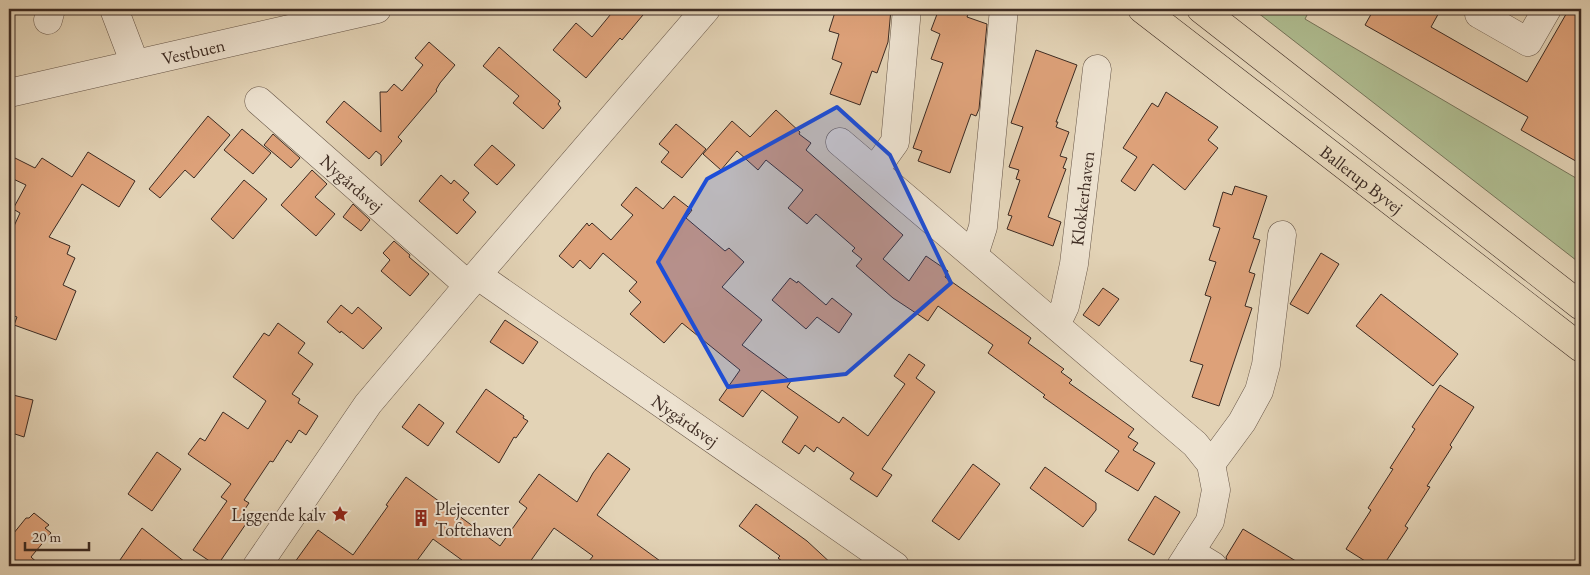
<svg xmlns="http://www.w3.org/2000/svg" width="1590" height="575" font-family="'EB Garamond',serif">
	<rect width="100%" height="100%" fill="#e3d3b6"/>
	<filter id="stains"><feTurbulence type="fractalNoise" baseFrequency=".004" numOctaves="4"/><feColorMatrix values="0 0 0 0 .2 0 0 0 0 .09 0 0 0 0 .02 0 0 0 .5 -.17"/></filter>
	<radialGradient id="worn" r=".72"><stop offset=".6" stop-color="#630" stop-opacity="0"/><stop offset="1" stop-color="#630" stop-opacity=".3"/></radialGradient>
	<!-- green -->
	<path fill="#afbd91" stroke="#76745a" d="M1253,9H1310L1305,19L1581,181V264Z"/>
	<!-- building -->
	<path fill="#dda179" stroke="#3d2b22" d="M615,9H648L622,40L620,38L586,78L553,50L576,23L592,37Z
		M836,9H891L888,42L877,73L872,71L860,105L830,94L842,63L832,59L839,34L829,31Z
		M939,9H970L967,17L987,24L979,109L976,116L971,114L950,173L918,161L922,151L913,148L943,63L931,59L940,34L931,30Z
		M1374,9H1441L1431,27L1527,82L1569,9H1581V164L1521,130L1528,117L1365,25Z
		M429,42L455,65L440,83L436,90L437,91L398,137L402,141L381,166V155L376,151L369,159L326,122L344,101L381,132L380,92H387L394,84L402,91L423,65L415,58Z
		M499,47L560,101L558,104L561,108L543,129L513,103L519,96L483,66Z
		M1036,50L1077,65L1056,122H1058L1056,127L1069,132L1060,156L1067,158L1063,168L1066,169L1048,217L1061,222L1053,246L1007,229L1012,216L1008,215L1020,180L1016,179L1019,170L1009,167L1023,127L1011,123Z
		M1166,92L1218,127L1208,140L1218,148L1185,190L1153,164L1135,191L1121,181L1137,157L1123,148L1152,103L1158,107Z
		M776,110L800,132L799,134L811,143L806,150L903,235L883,259L909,281L926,256L948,271L945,277L1031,338L1028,343L1064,369L1061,372L1072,380L1069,383L1134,429L1128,437L1138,443L1133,450L1155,463L1138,491L1105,471L1119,451L1043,397L1045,395L988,353L993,345L938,306L928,321L893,298L856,266L862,259L852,251L855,248L816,214L807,224L788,208L803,190L766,160L758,170L737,151L721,170L703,154L732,121L750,137Z
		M208,116L230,135L194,178L185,170L160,198L149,189Z
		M676,124L706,149L682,178L661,162L669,152L659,144Z
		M242,129L271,153L253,174L224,150Z
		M273,134L300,158L291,168L264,145Z
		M492,145L515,165L497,185L474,165Z
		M88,152L135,181L119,207L82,184L49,237L70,246L67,254L75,258L63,285L76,291L56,340L14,325L17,317L9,314V237L20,213L13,209L26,185L9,177V155L35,168L42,158L72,177Z
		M312,170L327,184L315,197L335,214L316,236L281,205Z
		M441,175L451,184L454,180L469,193L463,200L476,212L457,234L419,201Z
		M244,180L267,199L233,239L211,219Z
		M1235,186L1267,196L1253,238L1260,240L1249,272L1255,274L1245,306L1252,308L1219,406L1192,397L1203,365L1190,361L1211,297L1205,295L1216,262L1209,260L1220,228L1213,226L1223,192L1232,195Z
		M636,187L663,209L674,196L692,210L686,218L725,251L729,248L744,262L722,287L762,320L742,345L791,381L787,387L839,423L843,417L868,436L905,384L894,376L909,354L925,365L916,378L935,392L882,469L892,475L877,497L850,479L854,473L817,447L814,452L805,445L799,454L782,442L798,417L762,390L743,417L719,400L740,370L682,323L664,343L630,314L641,302L629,291L637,282L603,253L590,269L580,260L573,268L559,256L587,223L589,226L592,223L611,240L633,215L621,205Z
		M353,204L370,220L361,231L343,217Z
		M394,241L410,255L409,257L429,274L410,296L381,271L390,260L383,253Z
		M1321,253L1339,264L1308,314L1290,304Z
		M790,278L797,283L798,281L826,305L832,298L852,314L839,333L817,317L806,329L772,300Z
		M1103,288L1119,299L1099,326L1083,315Z
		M1381,294L1458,354L1433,386L1356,326Z
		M341,305L352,314L358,307L382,328L363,349L341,331L340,333L327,322Z
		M505,320L538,342L523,364L490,342Z
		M278,323L305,343L298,353L313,364L292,394L300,399L298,403L318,416L306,435L299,430L291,443L287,440L273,462L270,461L244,500L249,503L243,512L250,518L217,566L193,550L227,501L221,497L231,484L188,454L200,438L205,441L223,412L248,429L266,401L233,377L264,333L269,336Z
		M1440,385L1474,407L1450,445L1452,447L1427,486L1430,487L1405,526L1408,528L1383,566H1373L1346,549L1371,510L1368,508L1393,469L1390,468L1415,429L1412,427Z
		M486,389L524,416L523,418L528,421L516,438L514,437L499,463L456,432Z
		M9,394L33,400L24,437L9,432Z
		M419,404L444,423L428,446L402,427Z
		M157,452L181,469L152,511L128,494Z
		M608,453L630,469L597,515L667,566H585L593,556L554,528L527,566H470L433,539L413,566H292L318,530L353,555L388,506L386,505L406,477L500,546L527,508L519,502L539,474L577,502L593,473Z
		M973,464L1000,484L959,540L932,521Z
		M1045,467L1096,503V510L1083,527L1030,488Z
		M1155,496L1180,512L1154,555L1128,540Z
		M756,504L807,541L834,566H788L778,558L780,556L739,526Z
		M34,513L49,525L45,528L51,533L31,557L41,566H9V539L26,518H29Z
		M142,528L190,566H149L140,560L135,566H129L120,560Z
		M1243,529L1304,566H1233L1228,563L1226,557Z"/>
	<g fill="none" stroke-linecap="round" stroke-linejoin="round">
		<!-- minor casing -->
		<g stroke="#665547" stroke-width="29">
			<g id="minor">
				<path d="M114,9L135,64"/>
				<path d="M1482,9L1479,14L1528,42L1547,9"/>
				<path d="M48,20L51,9"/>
				<path id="s1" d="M9,93L377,9"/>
				<path id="s2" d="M259,101L468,285"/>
				<path d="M840,142L1195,444L1211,464L1216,490L1210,521L1181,566"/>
				<path d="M875,170L895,142L907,9"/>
				<path d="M974,255L983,227L1004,9"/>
				<path id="s3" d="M477,275L895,566"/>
				<path id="s4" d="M1056,325L1065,306L1074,264L1097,69"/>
				<path d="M1211,464L1242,422L1259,391L1266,365L1282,235"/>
				<path d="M1190,552L1213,566"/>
				<path d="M257,566L368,404L477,275L706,9"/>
			</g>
		</g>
		<!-- major casing -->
		<g stroke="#3d2b22" stroke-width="29">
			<g id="major">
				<path id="s5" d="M1142,9L1581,348"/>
				<path d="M1201,9L1581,306"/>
			</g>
		</g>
		<!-- minor -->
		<use href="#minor" stroke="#ede2d0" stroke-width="28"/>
		<!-- major -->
		<use href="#major" stroke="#e3d3b6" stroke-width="28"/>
	</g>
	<!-- marked area -->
	<path fill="#1d4ed8" fill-opacity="0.2" stroke="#1d4ed8" stroke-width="4" stroke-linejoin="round" d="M837,107L890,155L951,283L846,374L728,387L658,262L707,179Z"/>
	<!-- icons -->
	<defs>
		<g id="sight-bare" transform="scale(1.35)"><path d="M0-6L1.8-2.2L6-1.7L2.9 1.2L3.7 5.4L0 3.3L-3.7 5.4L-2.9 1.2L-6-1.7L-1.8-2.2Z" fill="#8f2418" stroke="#ede2d0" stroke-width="2.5" paint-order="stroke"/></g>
		<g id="building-bare" transform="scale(1.35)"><path d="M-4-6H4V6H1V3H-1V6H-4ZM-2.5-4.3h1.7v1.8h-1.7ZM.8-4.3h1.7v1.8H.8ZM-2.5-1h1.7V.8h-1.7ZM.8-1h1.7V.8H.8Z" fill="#8f2418" stroke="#ede2d0" stroke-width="2.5" paint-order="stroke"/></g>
	</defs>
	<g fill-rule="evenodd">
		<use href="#sight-bare" x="340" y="514"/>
		<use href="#building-bare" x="421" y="518"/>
	</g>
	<g text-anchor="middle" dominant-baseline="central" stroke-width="4" stroke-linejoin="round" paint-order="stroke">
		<!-- street labels -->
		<g font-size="18" fill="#3d2b22" stroke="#ede2d0">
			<text stroke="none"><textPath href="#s1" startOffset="189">Vestbuen</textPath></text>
			<text stroke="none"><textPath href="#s5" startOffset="278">Ballerup Byvej</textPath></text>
			<text stroke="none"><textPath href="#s2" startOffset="124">Nygårdsvej</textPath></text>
			<text stroke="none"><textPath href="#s4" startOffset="130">Klokkerhaven</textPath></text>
			<text stroke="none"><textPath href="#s3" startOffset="254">Nygårdsvej</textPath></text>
		</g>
		<!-- poi labels -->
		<g font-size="18" fill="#3d2b22" stroke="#ede2d0" text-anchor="start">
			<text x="435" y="508">Plejecenter<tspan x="435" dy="21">Toftehaven</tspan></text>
			<text x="326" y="514" text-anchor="end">Liggende kalv</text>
		</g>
	</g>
	<!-- margin -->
	<rect width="1590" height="575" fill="none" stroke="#e3d3b6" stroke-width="30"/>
	<rect x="10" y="10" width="1570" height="555" fill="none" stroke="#3d2b22" stroke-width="2.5"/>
	<rect x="15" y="15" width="1560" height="545" fill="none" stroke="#3d2b22"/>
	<!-- scale -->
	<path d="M25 542v8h64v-8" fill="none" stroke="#3d2b22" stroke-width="2.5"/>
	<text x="32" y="542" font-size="15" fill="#3d2b22" stroke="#ede2d0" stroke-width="4" paint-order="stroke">20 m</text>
	<rect width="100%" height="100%" filter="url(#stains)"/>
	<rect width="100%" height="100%" fill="url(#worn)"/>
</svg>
